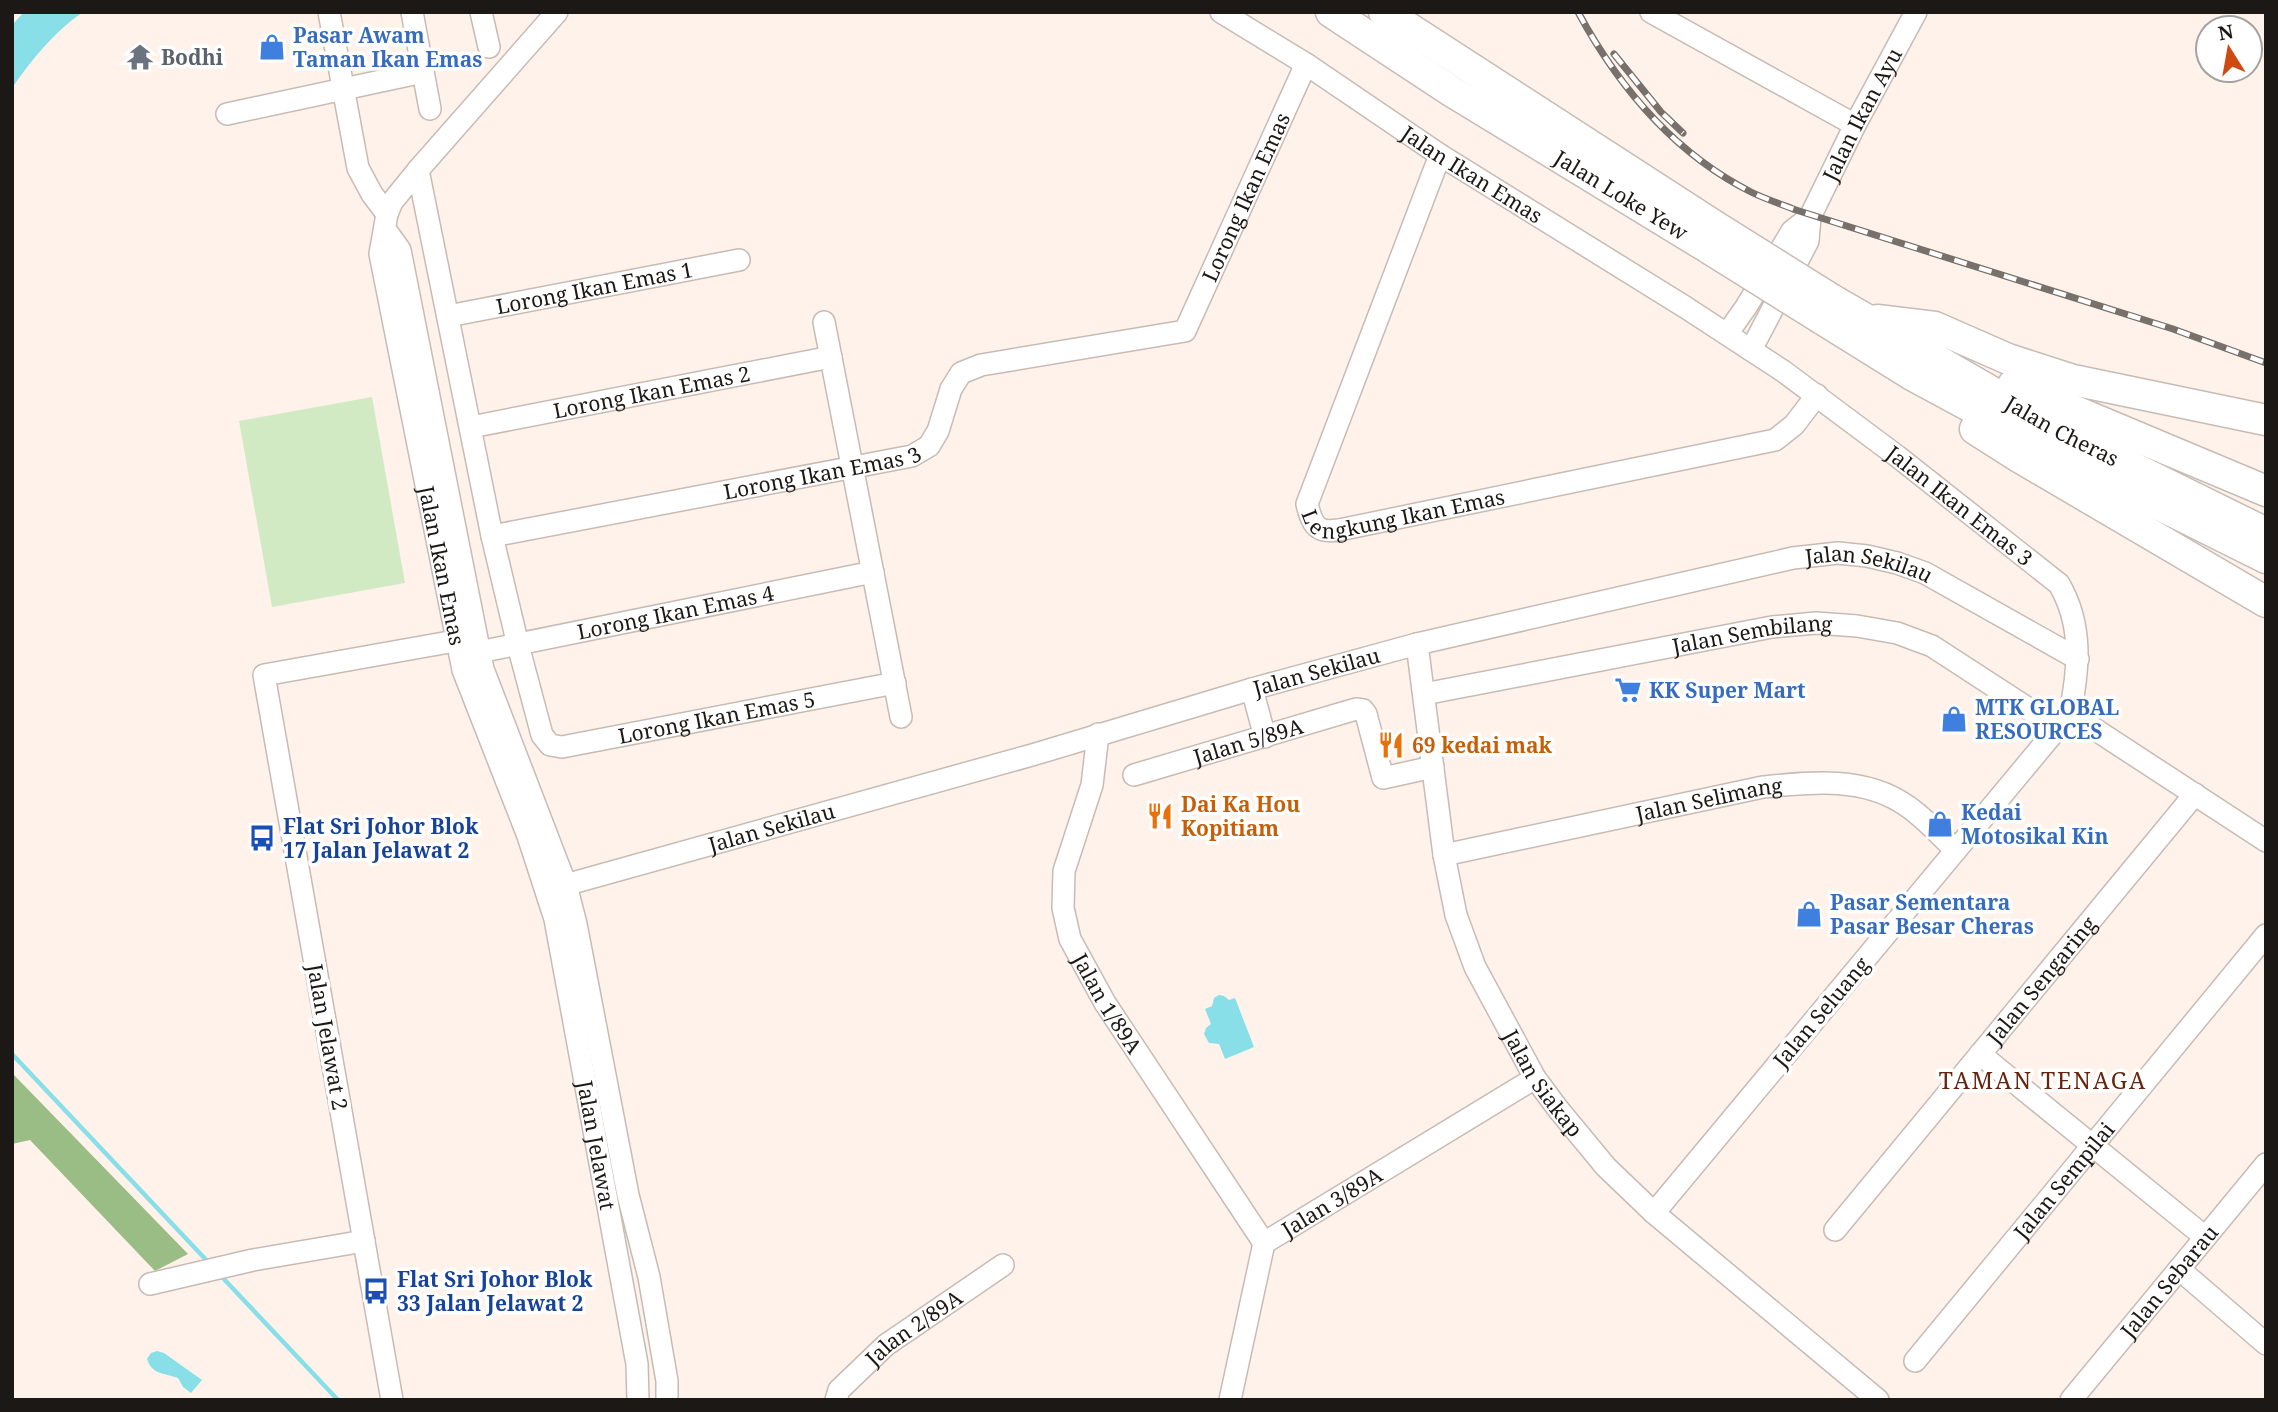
<svg xmlns="http://www.w3.org/2000/svg" width="2278" height="1412" font-family="'Noto Serif',serif">
	<rect width="100%" height="100%" fill="#fef2eb"/>
	<!-- green -->
	<path fill="#d1eac4" d="M372,397L405,583L272,607L239,421Z"/>
	<!-- forest -->
	<path fill="#9abc85" d="M12,1073L188,1254L155,1271L30,1140L12,1144Z"/>
	<!-- water -->
	<path fill="#88dfe7" d="M24,12H83C54,32 32,59 12,88V25Z
		M1219,995L1224,996L1229,1000L1235,998L1254,1047L1225,1059L1219,1044L1209,1043L1204,1034L1206,1028L1211,1024L1205,1009L1212,1006L1214,998Z
		M157,1351L164,1353L202,1380L191,1393L183,1387L178,1378C165,1373 152,1375 147,1359L151,1353Z"/>
	<g fill="none" stroke-linecap="round" stroke-linejoin="round">
		<!-- stream -->
		<path stroke="#88dfe7" stroke-width="4.5" d="M12,1054L210,1264
			M221,1276L338,1400"/>
		<!-- minor casing -->
		<g stroke="#c7bbb5" stroke-width="24">
			<g id="minor">
				<path d="M329,12L358,168L372,194L387,214"/>
				<path d="M412,12L430,109"/>
				<path d="M481,12L489,47"/>
				<path id="s1" d="M557,12L418,170L392,202L387,214L380,254L463,670L528,836L555,919L637,1364L638,1400"/>
				<path id="s2" d="M1221,12L1306,64L1440,155L1685,307L1783,371L1897,456L2059,584C2083,625 2079,668 2070,713L1654,1213"/>
				<path d="M1651,12L1855,125"/>
				<path d="M227,114L423,72"/>
				<path id="s3" d="M1440,155L1307,504C1313,528 1318,534 1344,529L1775,440L1794,425L1817,395"/>
				<path id="s4" d="M418,170L492,536L518,645L542,735L550,745L562,747L895,683"/>
				<path d="M385,229L400,250L483,669L566,885L576,924L628,1195L649,1277L667,1381V1400"/>
				<path id="s5" d="M448,316L739,260"/>
				<path d="M824,322L901,717"/>
				<path d="M1727,334L1746,307L1792,231L1810,217"/>
				<path id="s6" d="M1751,350L1808,241L1810,217L1855,125L1916,12"/>
				<path id="s7" d="M471,427L831,357"/>
				<path id="s8" d="M492,536L912,456L929,446L938,431L951,389L961,373L981,365L1185,331L1306,64"/>
				<path id="s9" d="M1417,644L1444,855L1456,915L1475,967L1535,1078L1558,1109L1606,1167L1654,1213L1878,1400"/>
				<path d="M1252,689L1265,737"/>
				<path id="s10" d="M1424,694L1772,627L1816,623L1857,626L1897,633L1932,646L2058,728"/>
				<path d="M2070,713L2266,841"/>
				<path id="s11" d="M1098,734L1092,785L1064,871L1063,908L1070,939L1105,1003L1264,1243"/>
				<path id="s12" d="M1134,775L1356,709L1363,710L1366,714L1383,778L1433,767"/>
				<path id="s13" d="M1444,855L1763,787C1811,782 1865,776 1907,806C1925,818 1940,836 1956,850"/>
				<path id="s14" d="M547,890L1032,755L1252,689L1417,644L1793,558L1838,553L1867,556L1897,563L1925,573L2078,659"/>
				<path d="M1980,1054L2205,1237"/>
				<path id="s15" d="M1835,1230L2195,794"/>
				<path d="M2179,1269L2266,1344"/>
				<path d="M150,1284L253,1260L364,1241"/>
				<path id="s16" d="M1915,1361L2266,935"/>
				<path id="s17" d="M392,1400L264,675L455,641L479,652L873,572"/>
				<path id="s18" d="M836,1400L839,1390L886,1345L1003,1265"/>
				<path id="s19" d="M1230,1400L1264,1243L1535,1078"/>
				<path id="s20" d="M2071,1400L2266,1164"/>
			</g>
		</g>
		<!-- highway casing -->
		<g stroke="#c7bbb5" stroke-width="33">
			<g id="highway">
				<path id="s21" d="M1331,12L1451,91L1710,249"/>
				<path d="M1384,12L1721,230"/>
				<path id="s22" d="M1831,299L2061,432L2266,533"/>
				<path d="M1822,319L1912,375L2071,461L2266,558"/>
				<path d="M1877,320L1935,327L2008,359L2073,380L2266,420"/>
				<path d="M2013,385L2266,491"/>
				<path d="M1975,429L2019,457L2266,602"/>
			</g>
		</g>
		<!-- minor -->
		<use href="#minor" stroke="#fff" stroke-width="21"/>
		<!-- highway -->
		<use href="#highway" stroke="#fff" stroke-width="30"/>
		<!-- rail casing -->
		<g stroke="#77706b" stroke-width="7">
			<path id="rail" d="M1578,12C1618,86 1674,153 1751,192C1765,199 1781,204 1796,210L2173,329L2266,363
				M1614,54L1661,112L1683,133"/>
		</g>
		<!-- rail -->
		<use href="#rail" stroke="#fff" stroke-width="4.5" stroke-dasharray="13" stroke-linecap="butt"/>
		<!-- highway-bridge casing -->
		<g stroke="#c7bbb5" stroke-width="33" stroke-linecap="butt">
			<path id="highway-bridge" d="M1721,230L1831,299
				M1710,249L1822,319"/>
		</g>
		<!-- highway-bridge -->
		<use href="#highway-bridge" stroke="#fff" stroke-width="30"/>
	</g>
	<!-- icons -->
	<defs>
		<g id="shop-bare" transform="scale(2.1)"><path d="M-5-2.5h2.3a2.7 3.5 0 0 1 5.4 0H5L5.5 6h-11ZM-1.5-2.5h3a1.5 2.3 0 0 0-3 0Z" fill="#3f7fe0" stroke="#fff" stroke-width="2.5" paint-order="stroke"/></g>
		<g id="temple-bare" transform="scale(2.1)"><path d="M0-6L5-2H3V0L6.5 2.5H4V6H1.5V3h-3V6H-4V2.5H-6.5L-3 0V-2H-5Z" fill="#6b7280" stroke="#fff" stroke-width="2.5" paint-order="stroke"/></g>
		<g id="supermarket-bare" transform="scale(2.1)"><path d="M-6-5.5h2.5l.6 2H6L4.5 2H-2.5L-4.4-4H-6ZM-1.5 3.2a1.3 1.3 0 1 0 .1 0ZM3 3.2a1.3 1.3 0 1 0 .1 0Z" fill="#3f7fe0" stroke="#fff" stroke-width="2.5" paint-order="stroke"/></g>
		<g id="restaurant-bare" transform="scale(2.1)"><path d="M-5-6h1v4h1v-4h1v4h1v-4h1v5L-1.5 .5V6h-2V.5L-5-1ZM5-6V6H3V1.5H1.5Q1.5-4 5-6Z" fill="#e8710a" stroke="#fff" stroke-width="2.5" paint-order="stroke"/></g>
		<g id="bus-bare" transform="scale(2.1)"><path d="M-5-6H5V4H4V6H2V4H-2V6H-4V4H-5ZM-3.5-4V0h7V-4ZM-3.5 1.2v1.5H-2V1.2ZM2 1.2v1.5H3.5V1.2Z" fill="#1a4fb4" stroke="#fff" stroke-width="2.5" paint-order="stroke"/></g>
	</defs>
	<g fill-rule="evenodd">
		<use href="#shop-bare" x="272" y="47"/>
		<use href="#temple-bare" x="140" y="57"/>
		<use href="#supermarket-bare" x="1628" y="690"/>
		<use href="#shop-bare" x="1954" y="719"/>
		<use href="#restaurant-bare" x="1391" y="745"/>
		<use href="#restaurant-bare" x="1160" y="816"/>
		<use href="#shop-bare" x="1940" y="824"/>
		<use href="#bus-bare" x="262" y="838"/>
		<use href="#shop-bare" x="1809" y="914"/>
		<use href="#bus-bare" x="376" y="1291"/>
	</g>
	<g text-anchor="middle" dominant-baseline="central" stroke-width="7" stroke-linejoin="round" paint-order="stroke">
		<!-- shop labels -->
		<g font-size="21" font-weight="bold" fill="#366cbe" stroke="#fff" text-anchor="start">
			<text x="293" y="35">Pasar Awam<tspan x="293" dy="24">Taman Ikan Emas</tspan></text>
			<text x="1649" y="690">KK Super Mart</text>
			<text x="1975" y="707">MTK GLOBAL<tspan x="1975" dy="24">RESOURCES</tspan></text>
			<text x="1961" y="812">Kedai<tspan x="1961" dy="24">Motosikal Kin</tspan></text>
			<text x="1830" y="902">Pasar Sementara<tspan x="1830" dy="24">Pasar Besar Cheras</tspan></text>
		</g>
		<!-- worship labels -->
		<g font-size="21" font-weight="bold" fill="#5b616d" stroke="#fff" text-anchor="start">
			<text x="161" y="57">Bodhi</text>
		</g>
		<!-- street labels -->
		<g font-size="21" fill="#1c1815" stroke="#fff">
			<text stroke="none"><textPath href="#s6" startOffset="262">Jalan Ikan Ayu</textPath></text>
			<text stroke="none"><textPath href="#s2" startOffset="299">Jalan Ikan Emas</textPath></text>
			<text stroke="none"><textPath href="#s21" startOffset="343">Jalan Loke Yew</textPath></text>
			<text stroke="none"><textPath href="#s8" startOffset="903">Lorong Ikan Emas</textPath></text>
			<text stroke="none"><textPath href="#s5" startOffset="149">Lorong Ikan Emas 1</textPath></text>
			<text stroke="none"><textPath href="#s7" startOffset="184">Lorong Ikan Emas 2</textPath></text>
			<text stroke="none"><textPath href="#s22" startOffset="266">Jalan Cheras</textPath></text>
			<text stroke="none"><textPath href="#s8" startOffset="336">Lorong Ikan Emas 3</textPath></text>
			<text stroke="none"><textPath href="#s3" startOffset="485">Lengkung Ikan Emas</textPath></text>
			<text stroke="none"><textPath href="#s2" startOffset="889">Jalan Ikan Emas 3</textPath></text>
			<text stroke="none"><textPath href="#s1" startOffset="623">Jalan Ikan Emas</textPath></text>
			<text stroke="none"><textPath href="#s14" startOffset="1367">Jalan Sekilau</textPath></text>
			<text stroke="none"><textPath href="#s17" startOffset="1157">Lorong Ikan Emas 4</textPath></text>
			<text stroke="none"><textPath href="#s10" startOffset="334">Jalan Sembilang</textPath></text>
			<text stroke="none"><textPath href="#s14" startOffset="800">Jalan Sekilau</textPath></text>
			<text stroke="none"><textPath href="#s4" startOffset="761">Lorong Ikan Emas 5</textPath></text>
			<text stroke="none"><textPath href="#s12" startOffset="119">Jalan 5/89A</textPath></text>
			<text stroke="none"><textPath href="#s13" startOffset="271">Jalan Selimang</textPath></text>
			<text stroke="none"><textPath href="#s14" startOffset="233">Jalan Sekilau</textPath></text>
			<text stroke="none"><textPath href="#s15" startOffset="324">Jalan Sengaring</textPath></text>
			<text stroke="none"><textPath href="#s11" startOffset="285">Jalan 1/89A</textPath></text>
			<text transform="translate(1821 1012) rotate(-50)">Jalan Seluang</text>
			<text transform="translate(328 1037) rotate(80)">Jalan Jelawat 2</text>
			<text stroke="none"><textPath href="#s9" startOffset="464">Jalan Siakap</textPath></text>
			<text stroke="none"><textPath href="#s1" startOffset="1225">Jalan Jelawat</textPath></text>
			<text stroke="none"><textPath href="#s16" startOffset="234">Jalan Sempilai</textPath></text>
			<text stroke="none"><textPath href="#s19" startOffset="240">Jalan 3/89A</textPath></text>
			<text stroke="none"><textPath href="#s20" startOffset="154">Jalan Sebarau</textPath></text>
			<text stroke="none"><textPath href="#s18" startOffset="108">Jalan 2/89A</textPath></text>
		</g>
		<!-- food labels -->
		<g font-size="21" font-weight="bold" fill="#c56008" stroke="#fff" text-anchor="start">
			<text x="1412" y="745">69 kedai mak</text>
			<text x="1181" y="804">Dai Ka Hou<tspan x="1181" dy="24">Kopitiam</tspan></text>
		</g>
		<!-- transit labels -->
		<g font-size="21" font-weight="bold" fill="#164399" stroke="#fff" text-anchor="start">
			<text x="283" y="826">Flat Sri Johor Blok<tspan x="283" dy="24">17 Jalan Jelawat 2</tspan></text>
			<text x="397" y="1279">Flat Sri Johor Blok<tspan x="397" dy="24">33 Jalan Jelawat 2</tspan></text>
		</g>
		<!-- neighbourhood labels -->
		<g font-size="23" letter-spacing="2" fill="#66240d" stroke="#fff">
			<text x="2043" y="1080">TAMAN TENAGA</text>
		</g>
	</g>
	<!-- border -->
	<rect width="2278" height="1412" fill="none" stroke="#1c1815" stroke-width="28"/>
	<!-- north arrow -->
	<g transform="translate(2229 49) rotate(349)"><circle r="33" fill="#ffffff" stroke="#a4a3a1" stroke-width="2"/>
	<path d="M0-5L12 26L0 18L-12 26Z" fill="#cf4913"/>
	<text y="-10" font-size="19" font-weight="bold" text-anchor="middle" fill="#1c1815">N</text>
	</g>
</svg>
